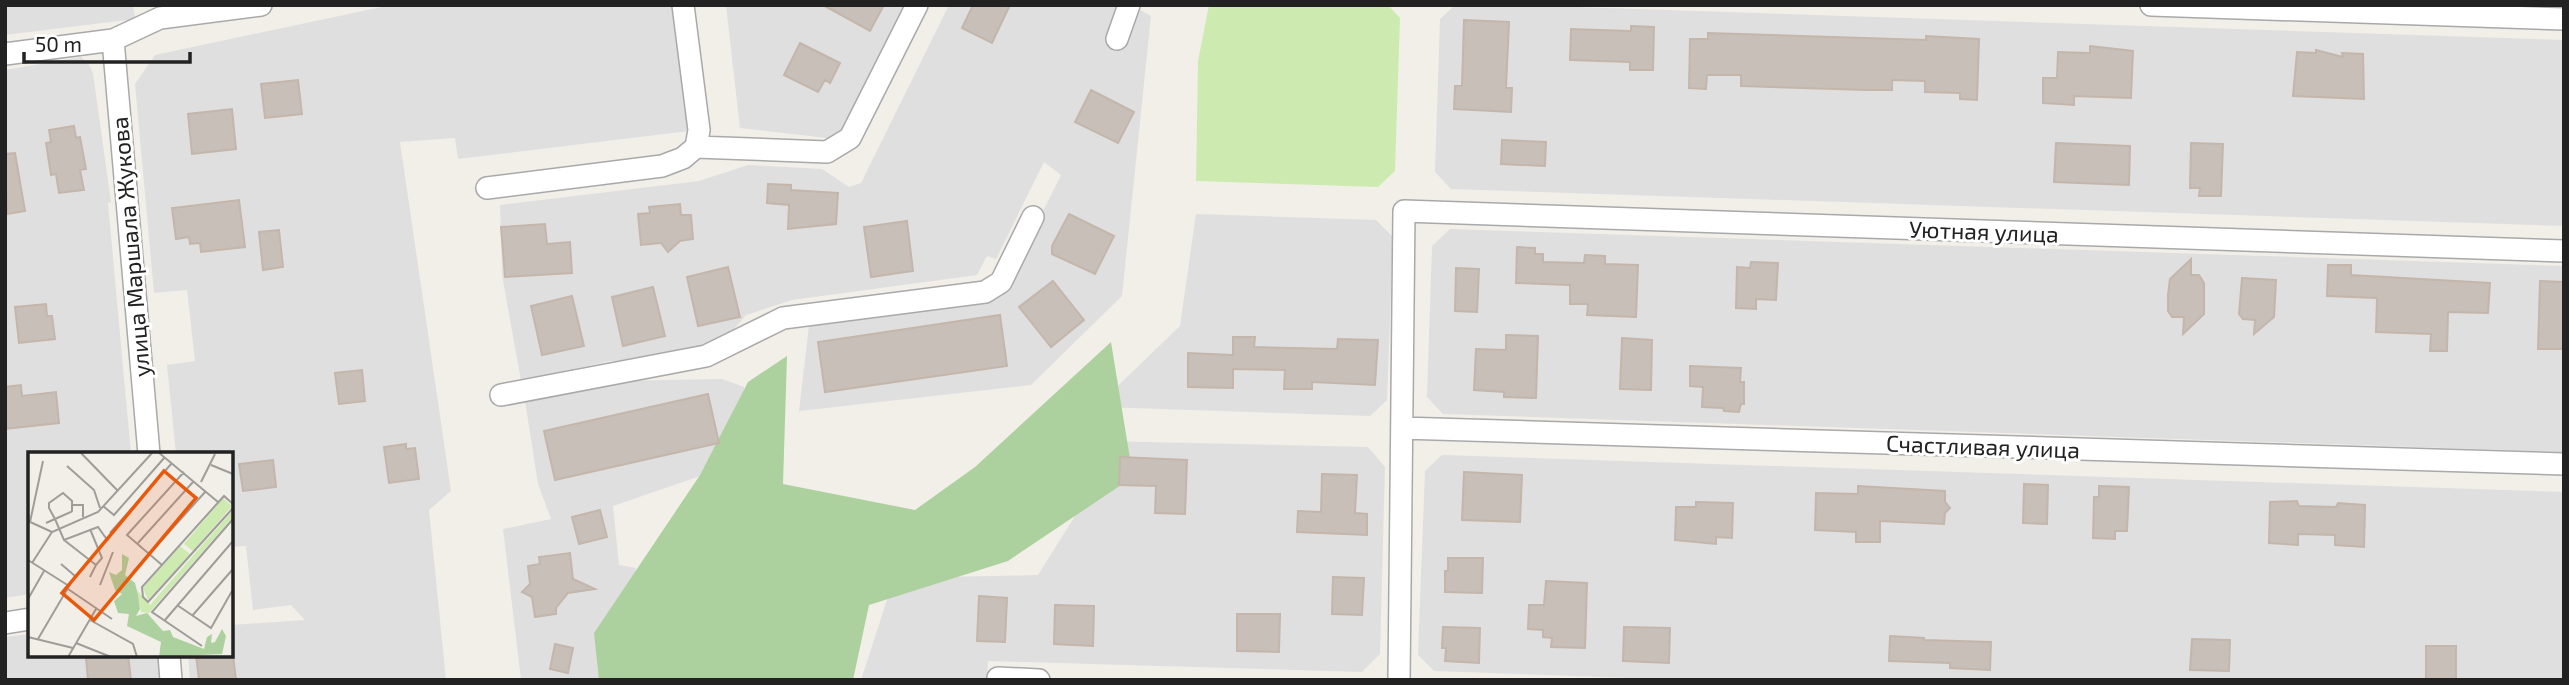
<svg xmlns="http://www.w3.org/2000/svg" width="2569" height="685" font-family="'Exo 2',sans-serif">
	<rect width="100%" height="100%" fill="#f2efe9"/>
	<!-- residential -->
	<path fill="#e0dfdf" d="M5,5H133L135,19L5,35Z
		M391,5H674L689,131L458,159L455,138L400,142L451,491L429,510L446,680H190L188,655H231V625L305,620L291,605L253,610L246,546L231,547V454H176L167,365L195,361L187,290L154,293L135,84L155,55Z
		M726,5H904L839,136L835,139L740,128Z
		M949,5H1131L1151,16L1122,296L1031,385L799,411L809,325L1003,291L1061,175L1044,162L996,259L987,256L977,275L792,300L746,315L722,343V359L610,361L521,381L502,275L500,205L699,181L748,165L822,169L849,187L861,183Z
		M1455,5H1517L2564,40V226L1451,189L1435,172L1440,19Z
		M81,57L88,63L93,73L111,202L108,203L131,454H30V594L5,598V70Z
		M1196,214L1376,220L1393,237L1387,400L1370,416L1102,407L1103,400L1180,326Z
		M1450,229L2564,266V452L1443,414L1427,397L1432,246Z
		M722,379L744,387V397L712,472L613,506L619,565L636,568L631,602L646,680H521L503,529L551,519L538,484L525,401L613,381Z
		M1099,441L1368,447L1385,467L1380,654L1362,672L988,661L987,680H861L894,578L1038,575L1090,492Z
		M1442,455L2564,492V680H1687L1434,671L1418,655L1425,471Z
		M30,634V655H159L161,680H5V637Z"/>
	<!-- grass -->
	<path fill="#cdebb0" d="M1209,5H1388L1400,18L1395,171L1378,187L1196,181L1198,61Z"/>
	<!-- forest -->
	<path fill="#add19e" d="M1111,342L1133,477L1008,561L869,605L853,680H599L594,633L700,475L748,382L787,356L783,484L915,510L975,467Z"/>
	<!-- building -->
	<path fill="#c7bfb8" stroke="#c4b6ab" stroke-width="2" d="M823,5H884L870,31Z
		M973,5H1010L992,43L962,28Z
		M1464,20L1509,22L1506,88H1512L1511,112L1454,109L1455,86H1462Z
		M1631,26L1654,27L1653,70H1630V62L1570,60L1571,29L1631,31Z
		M1708,33L1926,40V36L1979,39L1977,100L1960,99V93L1925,92V81L1892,80V90H1866L1741,86V75H1707L1706,89L1689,88L1690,39H1708Z
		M800,43L840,63L830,83L825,80L818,92L784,75Z
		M2090,46L2133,51L2131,98L2074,96V105L2043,103V78H2057L2058,52L2090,53Z
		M2316,50L2343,57L2342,53L2363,54L2364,99L2293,96L2297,52L2316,53Z
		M298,80L302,114L265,118L261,84Z
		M1091,90L1134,112L1118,143L1075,122Z
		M232,109L236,149L192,154L188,114Z
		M74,126L76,138L80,137L86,169L80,170L84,190L59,193L56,174L51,175L46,143L51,142L49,130Z
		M1502,140L1546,142L1545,166L1501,164Z
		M2056,143L2130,146L2129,185L2054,182Z
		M2191,143L2223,144L2221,196H2199L2200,188H2190Z
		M15,153L25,211L7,214L5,154Z
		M768,184L791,185V190L838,193L836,224L788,229L789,205L767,203Z
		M239,200L245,247L201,252L200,243L190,244L189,237L176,239L172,208Z
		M680,204L681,215H691L693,239L680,241L668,252L661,243L641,245L638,214L650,213L649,207Z
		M1069,214L1114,236L1095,274L1052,254V246Z
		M907,221L913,271L871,277L864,227Z
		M545,224L547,244L570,242L572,273L505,277L501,227Z
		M279,230L283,267L263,270L259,232Z
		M1517,247L1535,248V254H1543V262L1584,263L1585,255L1605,256V264L1638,265L1636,317L1587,315L1588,304H1570V285L1516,283Z
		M2191,259V275H2199L2204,283V314L2183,334L2184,317H2172L2168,311V295L2170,279Z
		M1751,262L1778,263L1776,300L1756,299V309L1736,308L1737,267L1750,268Z
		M2328,265H2351V275L2490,283L2488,313L2448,312L2447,351H2430L2431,334L2376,332L2377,298L2327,296Z
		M728,267L740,317L698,326L687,277Z
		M1456,268L1479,269L1477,312L1455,311Z
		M2242,278L2276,280L2274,317L2254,334L2255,320L2243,319L2239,314Z
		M1053,281L1084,320L1051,347L1019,307Z
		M2540,281L2564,282V349H2538Z
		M653,287L665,336L623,346L612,297Z
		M572,296L584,346L542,355L531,306Z
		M46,304L47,316H52L55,339L19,343L15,307Z
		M1000,315L1007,366L825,392L818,342Z
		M1506,335L1538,336L1536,398L1504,397V392L1474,390L1476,349L1506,350Z
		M1233,337H1255L1254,347L1337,349L1338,339L1378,340L1375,385L1312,382V389H1284L1285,370L1233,369V388L1188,387V353L1233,355Z
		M1622,338L1652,340L1651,390L1620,389Z
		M1690,366L1741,368L1740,382H1744V404H1741L1739,412L1724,411L1723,408L1702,407L1703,387L1690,386Z
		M362,370L365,401L339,404L335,373Z
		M21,385L22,396L56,392L59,423L5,429V387Z
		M708,394L719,443L555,480L544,431Z
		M406,444V449L415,448L419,479L389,483L384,447Z
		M1120,457L1187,460L1185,514L1155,513L1156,486L1119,485Z
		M273,460L276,487L243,491L239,464Z
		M1464,472L1522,475L1520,522L1462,520Z
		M1322,474L1357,475L1355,513L1367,514V535L1297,532L1298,511L1321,512Z
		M2024,484L2048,485L2047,524L2023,523Z
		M1858,486L1945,491V502L1950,508L1945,513L1944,524L1880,521V542H1856V532L1815,530L1816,493L1858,494Z
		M2099,486L2129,487L2127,531H2115V539L2093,538L2094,497H2099Z
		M2297,501L2299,506L2336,507L2338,503L2365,505L2364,547L2335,545V535L2298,534V545L2269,543L2270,502Z
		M1696,502L1733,503L1732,538L1716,537V544L1675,540L1676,507H1696Z
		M600,510L607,537L579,544L572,517Z
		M570,553L573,579L595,589L568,593L556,608V614L535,617L532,597L522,592L530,584L528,566L540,564L539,557Z
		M1448,558H1483L1482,593L1445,592V571H1448Z
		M1333,577L1364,578L1362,615L1332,614Z
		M1546,581L1587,583L1585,648L1551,647L1552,638L1543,637V630L1528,629L1529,605H1544Z
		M979,596L1007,598L1005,642L977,641Z
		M1055,605L1094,606L1093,646L1054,644Z
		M1237,614H1280L1279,652L1237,651Z
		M1443,627L1480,628L1479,663L1445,661L1446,648H1442Z
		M1624,627L1670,628L1669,663L1623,661Z
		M1890,636L1924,638V640L1991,642L1990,670L1950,668V663L1889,661Z
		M2192,639L2230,640L2229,671L2190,670Z
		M555,644L573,648L568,673L550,669Z
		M2426,646H2456V680H2426Z
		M113,655H128L131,680H88L86,658Z
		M196,655H233L236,680H199Z"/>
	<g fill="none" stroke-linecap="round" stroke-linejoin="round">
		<!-- minor casing -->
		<g stroke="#a9a9a9" stroke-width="24">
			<path id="minor" d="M2151,5L2564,19
				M1117,39L1129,5
				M113,40L149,454
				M5,54L113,40L160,18L261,5
				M696,147L827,152L850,138L917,5
				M487,188L662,166L683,158L696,147L699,130L683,5
				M501,395L706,356L783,318L985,292L1001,282L1033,217
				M1402,428L2564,464
				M5,623L30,619
				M169,655L171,680
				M998,678L1039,680
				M1399,680L1404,211L2564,251"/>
		</g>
		<!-- minor -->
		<use href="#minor" stroke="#fff" stroke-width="21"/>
	</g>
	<g text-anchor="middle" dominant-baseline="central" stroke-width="6" stroke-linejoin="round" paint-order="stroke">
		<!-- street labels -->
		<g font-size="23" fill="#222" stroke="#fff">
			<text transform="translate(1984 231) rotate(2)">Уютная улица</text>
			<text transform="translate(130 247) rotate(-95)">улица Маршала Жукова</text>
			<text transform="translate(1983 446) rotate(2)">Счастливая улица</text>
		</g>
	</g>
	<!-- overview -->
	<g transform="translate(28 452)">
		<rect width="205" height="205" fill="#f2efe9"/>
		<path d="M195,46L204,54L165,99L156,92ZM205,58V65L121,161L113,160L109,138L122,153ZM152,94L162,102L120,148L115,136Z" fill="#cdebb0"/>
		<path d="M94,102L101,106L97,123L107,131L110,143L112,157L108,164L119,161L135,179L142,178L145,185L176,197L179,185L184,182L183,191L187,190L194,177L198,184L194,202L131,205L133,190L99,174L101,162L90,161L86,149L94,142L87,138L81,120L88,123L94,118Z" fill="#add19e"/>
		<path fill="none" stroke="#9f9d99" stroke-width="2" d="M130,0L190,50M53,1L89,38M183,13L205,22M39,14L66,38L72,56M173,30L187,2M205,52L196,44L114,135L115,145L120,150L205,56M45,53H55V65M75,54L86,63L137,5M0,69L24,80M2,70L15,9M18,71L27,67L43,60L44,59V49L35,41L21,51V56L27,67L36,88L70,75L80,89M62,77L74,106L68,113M82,81L144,11M36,88L68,113L62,125M110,91L165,30M0,108L41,134M4,111L24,80L70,60L125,0M134,113L99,83L156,20M105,120L178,39M72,133L85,100M40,137L84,167M0,147L16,119M149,153L183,176L204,139M164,164L205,117M62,168L105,192L109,205M137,168L205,89M0,185L45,196M10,187L47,124L33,112M48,191L83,205M174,194L124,160L205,67M40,205L68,157"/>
		<path fill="#e8590c" fill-opacity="0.15" stroke="#e8590c" stroke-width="3.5" d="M136,19L168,46L66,168L34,141Z"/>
		<rect width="205" height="205" fill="none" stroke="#222" stroke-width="3.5"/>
	</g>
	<!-- border -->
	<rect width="2569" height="685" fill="none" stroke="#222222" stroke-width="14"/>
	<!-- scale -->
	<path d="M24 52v10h166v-10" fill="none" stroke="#222222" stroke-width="3.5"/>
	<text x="35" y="52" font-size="21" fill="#222222" stroke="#ffffff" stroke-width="5" paint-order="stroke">50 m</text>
</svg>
